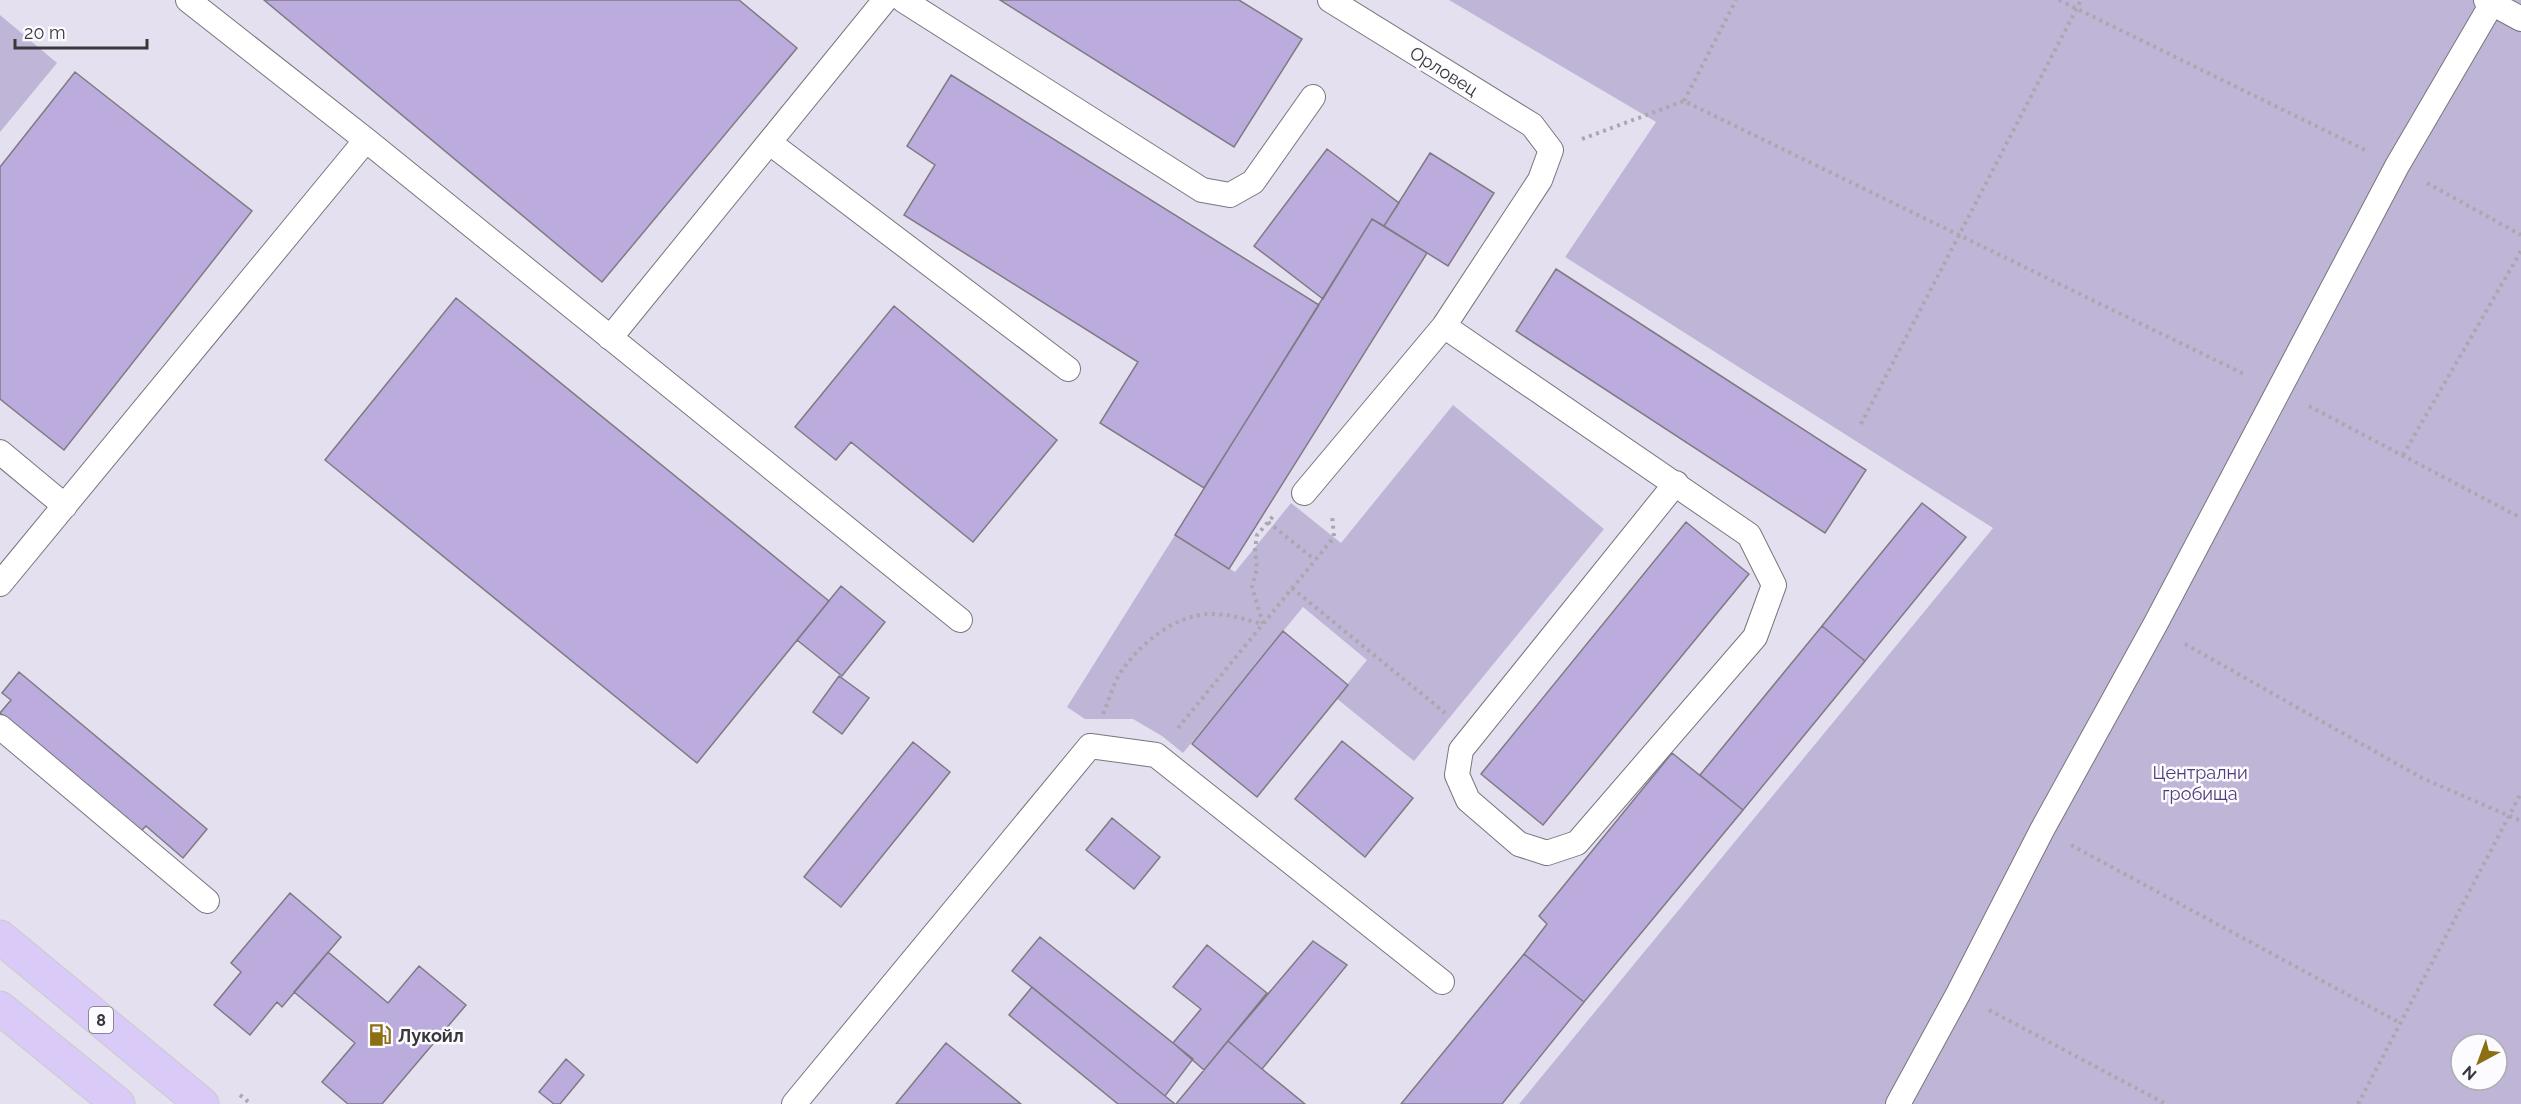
<svg xmlns="http://www.w3.org/2000/svg" width="2521" height="1104" font-family="Raleway,sans-serif">
	<rect width="100%" height="100%" fill="#f0edf5"/>
	<!-- built -->
	<path fill="#e4e0ef" d="M0,0H1449L1656,122L1565,257L1993,528L1519,1104H0Z"/>
	<!-- green -->
	<path fill="#bfb5d6" fill-rule="evenodd" d="M1449,0H2521V1104H1519L1993,528L1565,257L1656,122ZM2461,1044H2497V1080H2461Z
		M0,15L57,63L0,132Z
		M1453,405L1604,529L1414,761L1336,698L1367,660L1303,607L1183,753L1162,736L1133,719H1085L1067,707L1175,535L1235,572L1291,503L1341,543Z"/>
	<!-- building -->
	<path fill="#bcacde" stroke="#7e7b83" stroke-width="1.5" d="M264,0H739L797,48L602,282Z
		M1000,0H1239L1302,39L1234,147Z
		M75,72L252,211L64,450L0,399V167Z
		M951,75L1319,305L1204,488L1100,423L1138,362L904,215L935,165L907,146Z
		M1327,149L1399,203L1384,226L1372,219L1323,299L1254,246Z
		M1430,153L1494,193L1448,266L1384,226Z
		M1372,219L1427,253L1229,569L1175,535Z
		M1556,269L1866,470L1825,533L1516,331Z
		M456,298L829,601L697,763L325,460Z
		M894,306L1057,440L973,542L851,442L836,460L795,427Z
		M1922,503L1966,537L1865,661L1822,626Z
		M1686,522L1749,574L1543,825L1481,774Z
		M841,586L885,622L842,676L797,640Z
		M1822,626L1865,661L1743,810L1700,775Z
		M1283,631L1348,685L1257,797L1192,744Z
		M19,672L207,829L183,858L146,826L141,831L0,713L11,700L2,693Z
		M839,676L869,698L842,734L813,712Z
		M1342,741L1413,798L1365,857L1295,799Z
		M913,742L950,772L841,907L804,877Z
		M1672,753L1743,810L1584,1002L1524,954L1547,924L1539,916Z
		M1112,818L1160,857L1134,889L1086,850Z
		M290,893L341,937L282,1007L277,1002L250,1035L214,1005L241,972L231,963Z
		M1040,937L1193,1059L1165,1096L1012,971Z
		M1313,941L1347,965L1262,1069L1228,1041Z
		M1207,945L1267,993L1204,1070L1173,1043L1201,1009L1173,987Z
		M328,952L388,1003L419,966L466,1005L382,1104H348L322,1082L355,1043L294,992Z
		M1524,954L1584,1002L1502,1104H1401Z
		M1032,987L1165,1096L1175,1104H1118L1009,1015Z
		M1228,1041L1262,1069L1305,1104H1176Z
		M946,1043L1021,1104H896Z
		M566,1059L584,1075L560,1104H554L539,1092Z"/>
	<g fill="none" stroke-linecap="round" stroke-linejoin="round">
		<!-- service casing -->
		<g stroke="#78767d" stroke-width="26">
			<path id="service" d="M188,0L366,140L960,620
				M903,0L1202,190L1230,195L1253,182L1313,97
				M2486,0L2521,19
				M770,143L1068,369
				M1444,326L1749,535L1774,585L1755,637L1577,843L1547,853L1519,844L1468,800L1457,775L1461,750L1676,483
				M610,338L885,0
				M0,452L65,506
				M1304,493L1444,326L1540,180L1551,150L1532,125L1330,0
				M0,584L366,140
				M0,727L207,901
				M794,1104L1090,746L1156,755L1442,982
				M1898,1104L1958,994L2042,830L2156,623L2397,166L2494,0"/>
		</g>
		<!-- primary casing -->
		<g stroke="#cbcbcc" stroke-width="35">
			<path id="primary" d="M0,937L202,1104
				M0,1008L118,1104"/>
		</g>
		<!-- path -->
		<path stroke="#aaa8ae" stroke-width="4" stroke-dasharray="3 4.5" stroke-linecap="butt" d="M2059,0L2365,150
			M1684,101L1736,0
			M1582,139L1684,101L2246,375
			M2427,183L2521,235
			M2309,406L2521,518
			M1861,424L2081,0
			M2403,455L2521,251
			M1268,522L1315,560
			M1292,588L1445,713
			M1263,624L1252,587L1257,569L1255,549L1257,535L1275,514
			M2185,644L2422,778L2521,821
			M1103,714C1109,701 1112,687 1119,675C1137,646 1173,616 1208,614C1227,613 1244,619 1262,624
			M1178,728L1334,537L1332,515
			M2071,845L2400,1023
			M1989,1010L2166,1104
			M240,1095L251,1104
			M2358,1104L2521,793"/>
		<!-- service -->
		<use href="#service" stroke="#fff" stroke-width="24"/>
		<!-- primary -->
		<use href="#primary" stroke="#d9caf7" stroke-width="33"/>
	</g>
	<!-- icons -->
	<defs>
		<g id="fuel-bare" transform="scale(1.8)"><path d="M-5.5-6h7V0h2V4h1.3V-2.5L3-4.5l.8-.8L6-3V5H2.5V1h-1V6h-7ZM-4.2-4.7v3.2H.2V-4.7Z" fill="#8c6f12" stroke="#fcfbff" stroke-width="2.5" paint-order="stroke"/></g>
	</defs>
	<g fill-rule="evenodd">
		<use href="#fuel-bare" x="380" y="1035"/>
	</g>
	<g text-anchor="middle" dominant-baseline="central" stroke-width="5" stroke-linejoin="round" paint-order="stroke">
		<!-- shield labels -->
		<rect fill="#fcfbff" stroke="#737275" stroke-width="1.5" x="89" y="1007" width="24" height="26" rx="4.5"/>
		<g font-size="16" font-weight="bold" fill="#38373a">
			<text x="101" y="1020">8</text>
		</g>
		<!-- street labels -->
		<g font-size="18" fill="#38373a" stroke="#fcfbff">
			<text transform="translate(1444 71) rotate(32)">Орловец</text>
		</g>
		<!-- park labels -->
		<g font-size="18" fill="#513a78" stroke="#fcfbff">
			<text x="2200" y="772">Централни<tspan x="2200" dy="21">гробища</tspan></text>
		</g>
		<!-- poi labels -->
		<g font-size="18" font-weight="bold" fill="#38373a" stroke="#fcfbff" text-anchor="start">
			<text x="398" y="1035">Лукойл</text>
		</g>
	</g>
	<!-- north arrow -->
	<g transform="translate(2479 1062) rotate(221)"><circle r="28" fill="#fcfbff" stroke="#aeadb0" stroke-width="1.5"/>
	<path d="M0-4.5L10 22L0 15L-10 22Z" fill="#8c6f12"/>
	<text y="-9" font-size="16" font-weight="bold" text-anchor="middle" fill="#38373a">N</text>
	</g>
	<!-- scale -->
	<path d="M15 39v9h132v-9" fill="none" stroke="#38373a" stroke-width="3"/>
	<text x="24" y="39" font-size="18" fill="#38373a" stroke="#fcfbff" stroke-width="4.5" paint-order="stroke">20 m</text>
</svg>
